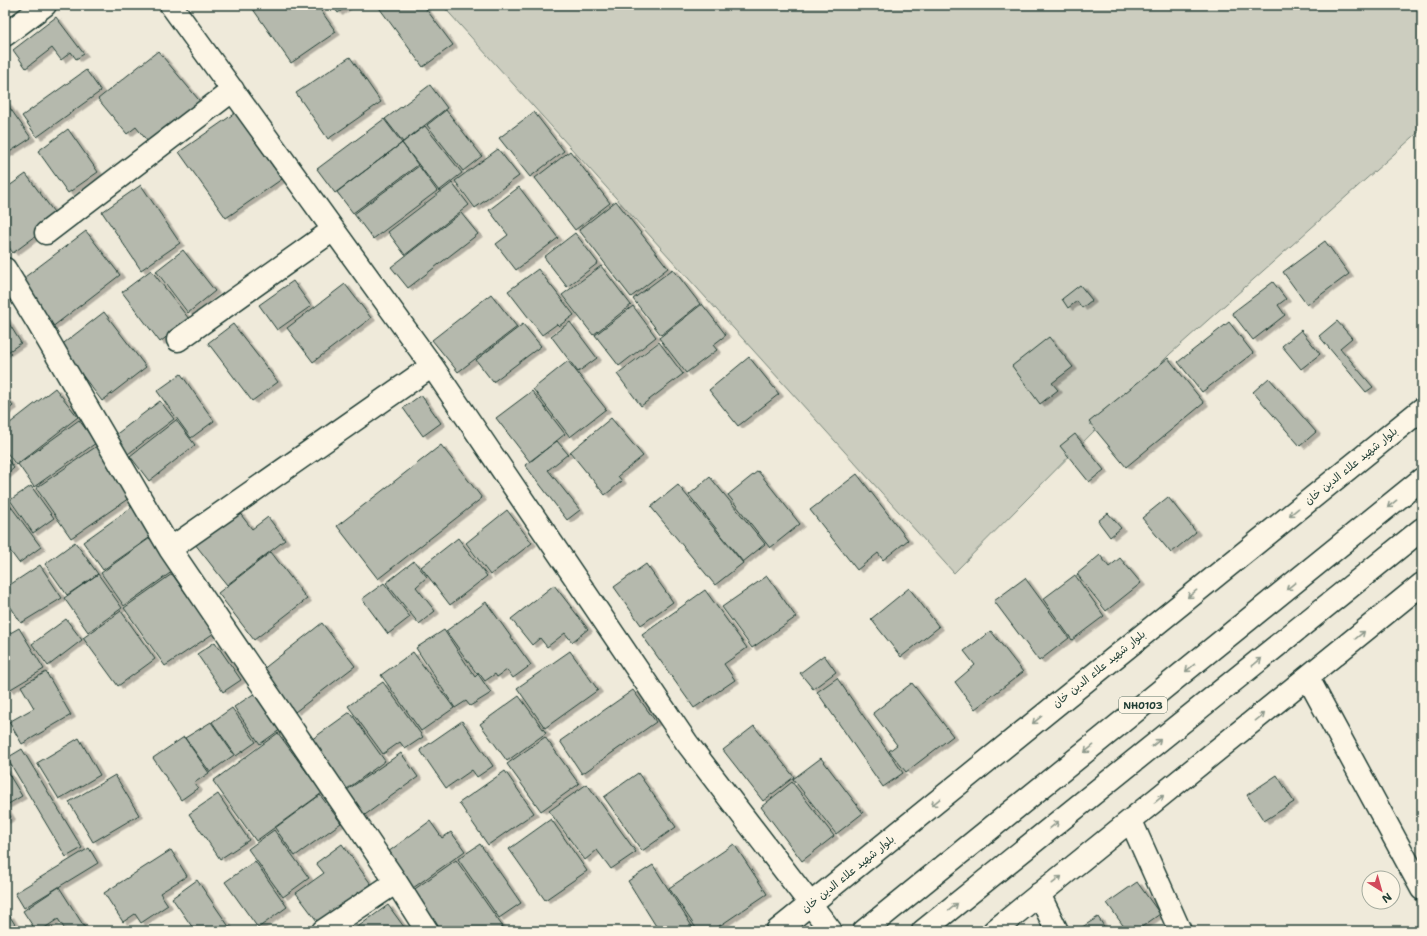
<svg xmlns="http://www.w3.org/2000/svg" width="1427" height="936" font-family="'Shantell Sans','Playpen Sans Arabic',sans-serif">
	<defs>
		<filter id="shadow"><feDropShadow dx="4.5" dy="2.5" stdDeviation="0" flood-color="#0004"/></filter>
	</defs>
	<rect width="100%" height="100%" fill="#efeada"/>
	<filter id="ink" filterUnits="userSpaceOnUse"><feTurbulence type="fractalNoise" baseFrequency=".025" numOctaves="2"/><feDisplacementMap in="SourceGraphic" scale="8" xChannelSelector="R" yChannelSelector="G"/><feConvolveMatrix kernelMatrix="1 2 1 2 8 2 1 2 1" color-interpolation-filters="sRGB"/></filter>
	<g filter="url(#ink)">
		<!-- green -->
		<path fill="#cccdbf" stroke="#76857a" d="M442,5H1422V129L1170,354L954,573Z"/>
		<!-- building -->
		<path fill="#b5b9ad" stroke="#1f3d34" filter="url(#shadow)" d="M250,5H317L336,32L291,63Z
			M332,5H349L338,13Z
			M377,5H423L453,45L423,67Z
			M56,17L84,54L76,59L71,52L61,60L52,48L26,68L13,50Z
			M158,51L203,105L152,147L136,127L127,134L98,99Z
			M350,57L381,102L328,139L296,93Z
			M86,70L101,91L37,137L22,116Z
			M430,85L447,108L403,142L385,119Z
			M5,101L31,138L5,155Z
			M446,110L482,156L463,171L427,125Z
			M534,112L564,151L530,177L499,138Z
			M235,113L282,179L226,218L179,152Z
			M384,119L402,143L335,193L317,169Z
			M425,126L462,173L439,191L402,143Z
			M68,129L98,172L68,193L38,151Z
			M402,143L418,165L353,213L337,192Z
			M498,149L519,176L475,208L455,181Z
			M570,151L610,203L575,230L535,178Z
			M419,166L437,191L373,239L354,214Z
			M26,174L59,219L13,253L5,242V189Z
			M452,183L469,205L405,255L388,232Z
			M141,185L180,243L141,270L102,212Z
			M519,187L558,238L516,270L496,244L508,235L489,210Z
			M616,201L668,268L631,297L579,230Z
			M461,213L478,234L408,288L391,267Z
			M86,231L120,275L51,328L17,283Z
			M575,233L598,263L567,287L544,257Z
			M1325,241L1349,274L1307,305L1283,272Z
			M183,250L215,291L188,313L156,271Z
			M601,266L631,305L593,335L562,295Z
			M538,269L574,315L559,326L557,324L542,335L508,291Z
			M673,269L700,304L661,335L633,299Z
			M151,270L189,319L160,342L122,292Z
			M293,281L311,306L277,330L259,305Z
			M1273,282L1286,299L1278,305L1285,315L1253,340L1232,313Z
			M345,284L371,318L313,362L287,328Z
			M1080,285L1092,300L1082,308L1077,301L1068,308L1062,299Z
			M491,294L517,327L458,372L432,340Z
			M702,304L726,335L713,345L717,350L686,373L659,338Z
			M633,306L656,337L619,366L595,335Z
			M104,312L146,367L102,401L60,346Z
			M5,317L21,343L5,354Z
			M1337,321L1352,338L1340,348L1373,387L1366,392L1319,336Z
			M570,322L597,358L578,372L551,336Z
			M1229,322L1253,353L1202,392L1178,362Z
			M233,324L278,382L252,401L208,343Z
			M523,324L541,346L493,382L476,360Z
			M1301,330L1320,354L1301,369L1282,346Z
			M1049,337L1073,367L1052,383L1058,390L1040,404L1012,366Z
			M659,342L683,374L641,406L617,374Z
			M749,357L779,394L738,426L709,390Z
			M1168,358L1204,403L1126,467L1089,422Z
			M568,361L606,409L570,437L533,389Z
			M181,374L214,421L191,438L157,391Z
			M1269,378L1316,432L1300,446L1253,392Z
			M55,388L78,417L16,465L5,450V427Z
			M532,391L565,434L530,462L496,418Z
			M421,395L441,423L423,436L403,408Z
			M5,396L13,406L5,412Z
			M160,401L174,419L128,454L114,436Z
			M611,418L643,456L618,476L622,481L605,495L570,452Z
			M79,420L96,443L34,487L18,464Z
			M176,420L195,445L149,481L130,456Z
			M1075,434L1104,470L1089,482L1060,446Z
			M557,441L568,454L548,470L580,510L567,520L525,465Z
			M441,445L482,498L378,579L337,526Z
			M97,446L132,496L71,538L36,488Z
			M5,456L14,468L5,476Z
			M758,471L800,524L770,548L728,495Z
			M857,474L908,540L883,560L878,553L857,570L810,510Z
			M710,477L765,544L743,562L689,495Z
			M678,485L743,563L715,585L651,507Z
			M31,486L54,518L33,533L10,500Z
			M1168,497L1196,532L1171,553L1142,518Z
			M6,500L41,547L19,563L5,544V501Z
			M132,507L152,536L103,570L83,542Z
			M507,510L532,543L490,575L466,543Z
			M238,511L252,529L268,517L285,540L227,585L195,544Z
			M1108,513L1121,528L1110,537L1098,521Z
			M150,538L173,571L124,606L101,573Z
			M458,538L487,576L450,605L421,567Z
			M75,542L98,574L67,595L45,564Z
			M271,552L307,599L254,640L218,593Z
			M1100,555L1109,567L1120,558L1141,583L1106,611L1077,574Z
			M414,561L427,577L416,587L435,611L419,624L386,583Z
			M646,564L673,602L641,625L614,587Z
			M40,565L62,598L21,623L5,598V588Z
			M98,574L122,608L88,632L64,598Z
			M172,574L214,633L165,666L124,608Z
			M1075,575L1104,616L1072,640L1043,599Z
			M767,576L796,617L752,648L722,607Z
			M1025,578L1069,638L1039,661L994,601Z
			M384,583L410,617L388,634L362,599Z
			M554,585L588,629L572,642L565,633L547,647L540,638L532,645L511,619Z
			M909,588L939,627L901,657L871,619Z
			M705,590L747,648L724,664L735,680L694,708L642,635Z
			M486,602L531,665L513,678L507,670L497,677L495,674L485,681L478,672L477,674L446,631Z
			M121,611L155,659L118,686L83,638Z
			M66,619L82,640L48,666L32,644Z
			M322,623L355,666L295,712L262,670Z
			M19,628L44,669L9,690L5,683V636Z
			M444,630L475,677L478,674L491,693L470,706L466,701L455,708L416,648Z
			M991,631L1023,672L975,709L955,682L975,665L964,651Z
			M215,642L241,680L223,692L197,654Z
			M570,651L598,690L545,728L517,688Z
			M413,652L454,708L421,731L381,675Z
			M824,655L836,672L813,689L800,673Z
			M46,672L71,715L22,744L9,722L34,708L21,686Z
			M837,678L903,773L883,787L817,692Z
			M383,682L423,737L405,749L400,742L383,754L348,706Z
			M912,683L953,736L906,772L889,751L897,745L873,713Z
			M633,690L656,722L582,774L560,741Z
			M255,693L281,729L260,744L234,707Z
			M519,696L546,733L507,761L480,724Z
			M232,708L256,742L236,756L212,722Z
			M350,712L385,761L347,789L311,740Z
			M462,721L493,766L477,777L472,770L446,788L420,750Z
			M211,722L234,755L210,772L185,738Z
			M754,726L794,777L763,801L723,750Z
			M278,733L322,793L256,841L213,781Z
			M184,737L209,773L194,783L198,788L181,800L153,758Z
			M545,737L579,784L541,811L507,764Z
			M79,738L100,775L59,799L37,763Z
			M22,749L82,848L66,857L7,758Z
			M401,753L418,777L362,817L344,792Z
			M821,758L863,813L836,834L793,779Z
			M5,768L22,796L5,806Z
			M505,771L534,813L488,845L459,803Z
			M638,773L676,827L642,851L604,797Z
			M115,775L139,815L93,842L69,802Z
			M1277,775L1294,802L1264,821L1247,795Z
			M792,782L834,836L802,861L761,807Z
			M587,784L636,852L611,869L597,850L585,860L549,811Z
			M218,794L249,840L220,859L189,814Z
			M320,795L341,823L295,856L275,828Z
			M5,807L11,817L5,821Z
			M551,819L587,871L545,900L509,849Z
			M430,821L442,838L451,832L465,851L413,888L388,852Z
			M274,830L309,878L283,897L248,849Z
			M342,844L376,891L323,929L296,893L324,873L316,863Z
			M480,844L521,903L499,918L458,859Z
			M734,844L767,894L712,931H698L669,888Z
			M89,848L98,863L24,908L15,893Z
			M171,850L187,876L160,893L168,905L141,923L135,914L123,922L104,893Z
			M456,860L503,927L496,931H440L412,891Z
			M255,861L287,907L258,928L225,882Z
			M653,865L695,931H659L628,881Z
			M197,880L232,931H195L172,898Z
			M1137,882L1160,914L1136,931H1127L1107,903Z
			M59,887L87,931H66L58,919L40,931H36L23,911Z
			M388,905L407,931H352Z
			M9,915L19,931H5V918Z
			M1098,917L1107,931H1076Z"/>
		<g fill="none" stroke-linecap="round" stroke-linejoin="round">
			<!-- minor casing -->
			<g stroke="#1f3d34" stroke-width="25">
				<path id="minor" d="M171,5L432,366L687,743L831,931
					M5,35L45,5
					M46,233L233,90
					M5,269L38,323L170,549L396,882L427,931
					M178,340L333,230
					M170,549L432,366
					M1308,678L1422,889
					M1131,821L1180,931
					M1039,894L1057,931
					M323,931L396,882
					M777,931L1422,409
					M994,931L1422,584"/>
			</g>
			<!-- highway casing -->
			<g stroke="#1f3d34" stroke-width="25">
				<path id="highway" d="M864,931L1422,479
					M923,931L1422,529"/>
			</g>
			<!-- minor -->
			<use href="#minor" stroke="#fcf5e5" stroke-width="22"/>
			<!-- highway -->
			<use href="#highway" stroke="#fcf5e5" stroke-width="22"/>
		</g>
		<!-- one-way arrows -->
		<defs><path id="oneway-shaft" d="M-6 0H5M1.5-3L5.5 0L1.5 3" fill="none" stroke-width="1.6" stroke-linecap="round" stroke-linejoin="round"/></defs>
		<g stroke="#8e998c">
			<use href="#oneway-shaft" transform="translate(1392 504) rotate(141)"/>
			<use href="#oneway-shaft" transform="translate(1294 512) rotate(141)"/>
			<use href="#oneway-shaft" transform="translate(1291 586) rotate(141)"/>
			<use href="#oneway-shaft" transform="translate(1192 594) rotate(141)"/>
			<use href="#oneway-shaft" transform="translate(1360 635) rotate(-39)"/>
			<use href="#oneway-shaft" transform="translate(1257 662) rotate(-39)"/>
			<use href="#oneway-shaft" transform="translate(1190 668) rotate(141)"/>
			<use href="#oneway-shaft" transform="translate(1260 717) rotate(-39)"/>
			<use href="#oneway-shaft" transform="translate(1037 720) rotate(141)"/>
			<use href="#oneway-shaft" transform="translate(1156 743) rotate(-39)"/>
			<use href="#oneway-shaft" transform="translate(1089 749) rotate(141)"/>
			<use href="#oneway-shaft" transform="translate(1159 799) rotate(-39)"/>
			<use href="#oneway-shaft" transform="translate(936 802) rotate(141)"/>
			<use href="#oneway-shaft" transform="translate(1054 825) rotate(-39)"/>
			<use href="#oneway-shaft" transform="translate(1057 880) rotate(-38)"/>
			<use href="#oneway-shaft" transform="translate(953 907) rotate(-39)"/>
		</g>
	</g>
	<g text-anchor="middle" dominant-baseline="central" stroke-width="3" stroke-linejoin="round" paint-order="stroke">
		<!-- shield labels -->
		<rect fill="#fcf5e5" stroke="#617469" stroke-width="1" x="1119" y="697" width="48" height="16" rx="3"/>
		<g font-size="10" font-weight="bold" fill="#1f3d34">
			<text x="1143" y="705">NH0103</text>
		</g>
		<!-- street labels -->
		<g font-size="11" fill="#1f3d34" stroke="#fcf5e5">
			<text transform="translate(1351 466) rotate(-39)">بلوار شهید علاء الدین خان</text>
			<text transform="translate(1099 669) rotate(-39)">بلوار شهید علاء الدین خان</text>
			<text transform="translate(848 874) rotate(-39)">بلوار شهید علاء الدین خان</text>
		</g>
	</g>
	<!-- margin -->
	<rect width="1427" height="936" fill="none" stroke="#fcf5e5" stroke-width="20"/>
	<rect x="10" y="10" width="1407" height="916" fill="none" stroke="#1f3d34" stroke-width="1.5" filter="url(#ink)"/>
	<!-- north arrow -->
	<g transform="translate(1381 890) rotate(143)"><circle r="19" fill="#fcf5e5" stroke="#a4ab9e"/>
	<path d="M0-3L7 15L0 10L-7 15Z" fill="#d1495b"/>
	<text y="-6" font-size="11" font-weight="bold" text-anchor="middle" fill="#1f3d34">N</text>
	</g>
</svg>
